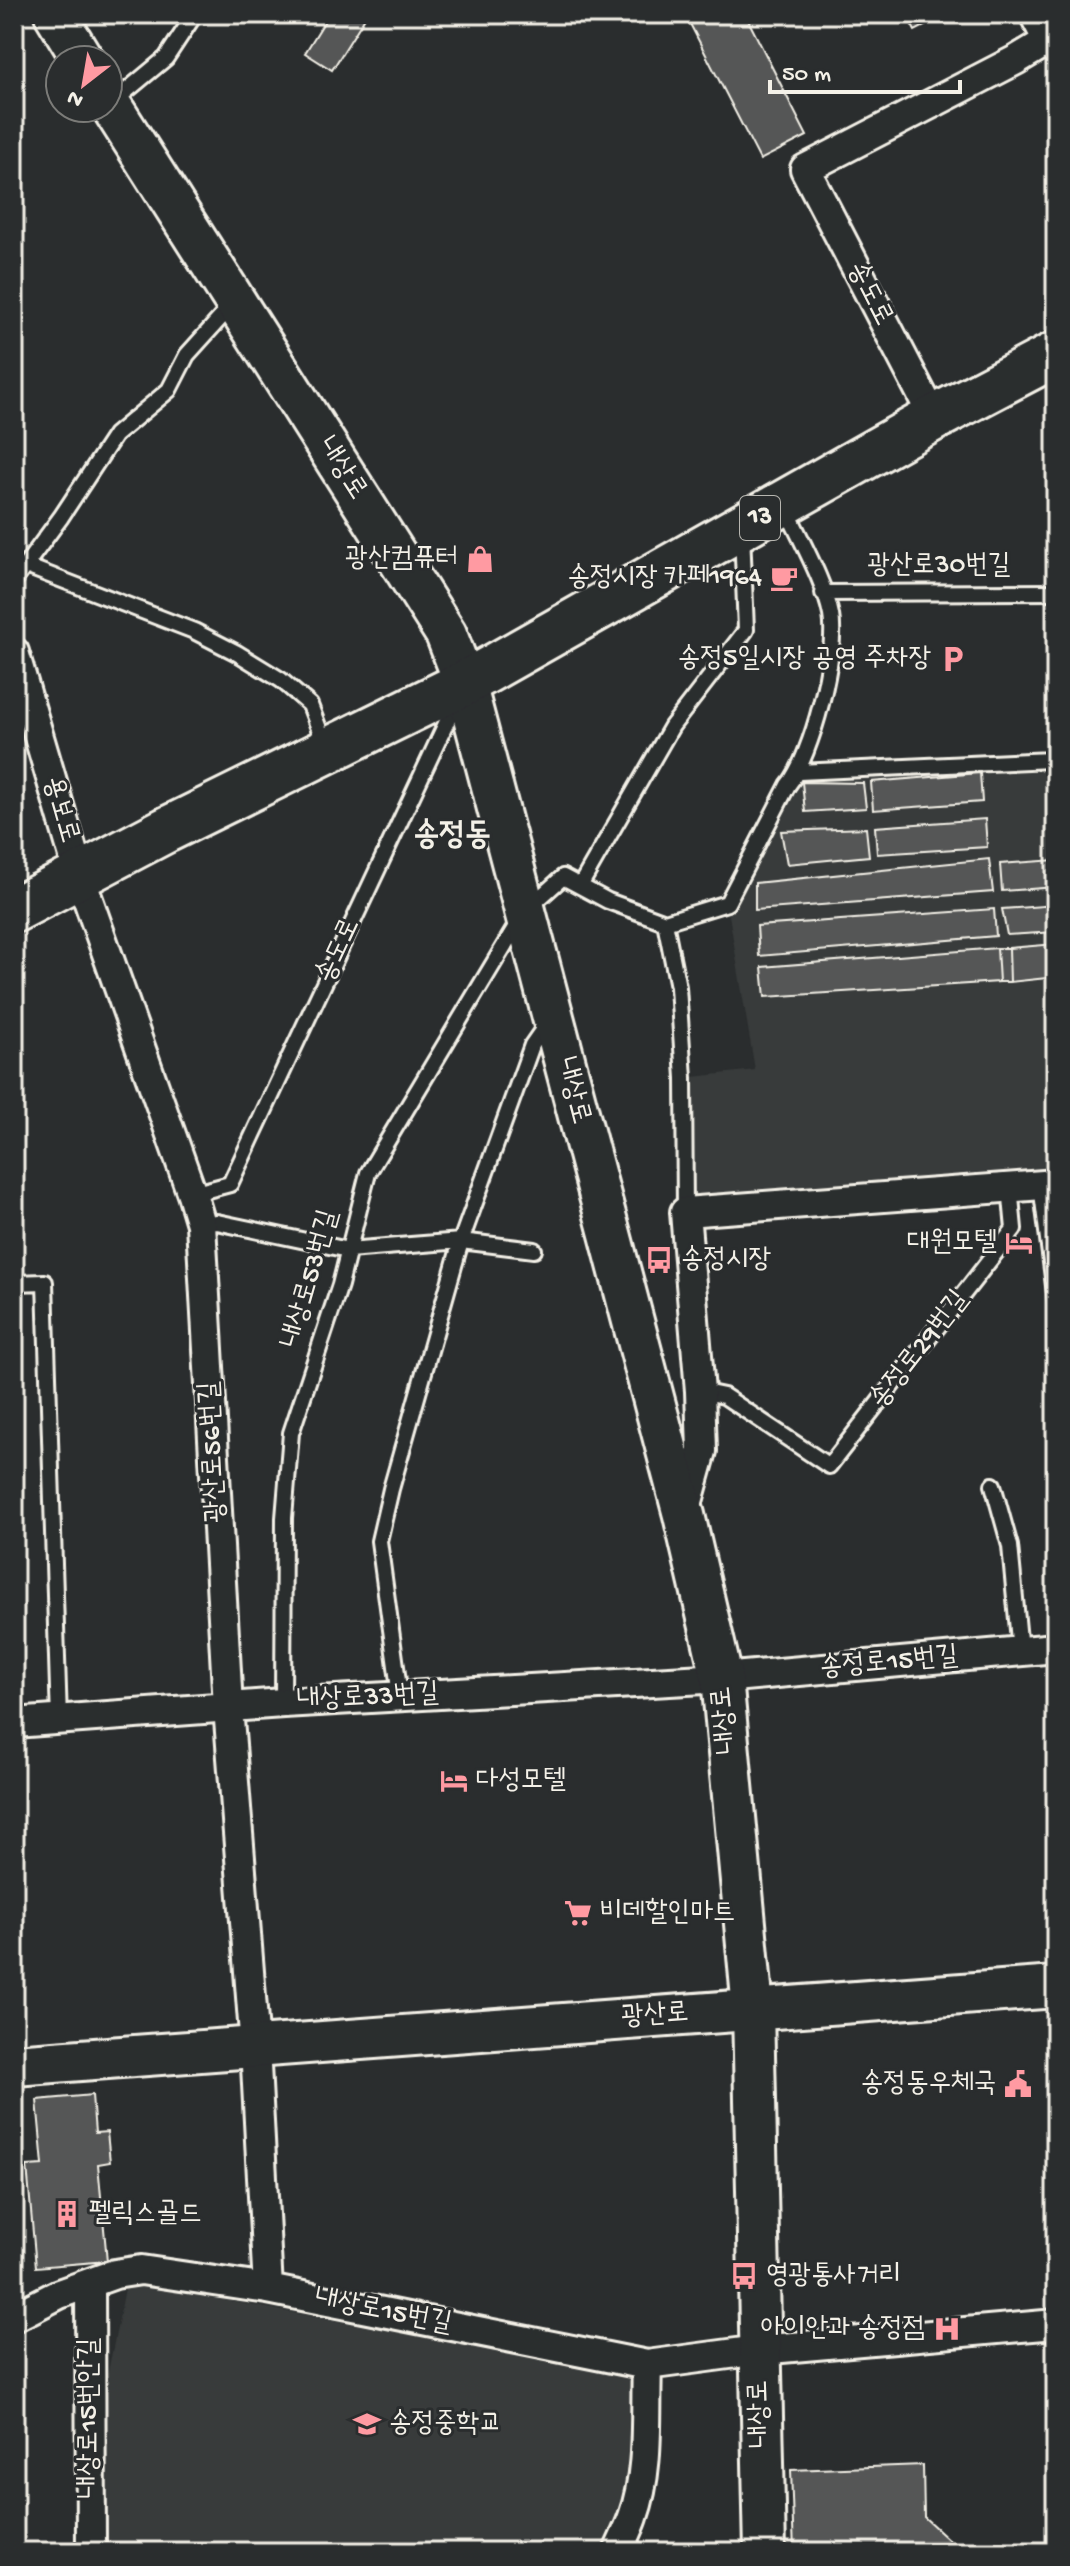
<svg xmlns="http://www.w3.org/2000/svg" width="1070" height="2566" font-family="'Gochi Hand','Poor Story',sans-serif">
	<rect width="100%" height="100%" fill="#2a2d2e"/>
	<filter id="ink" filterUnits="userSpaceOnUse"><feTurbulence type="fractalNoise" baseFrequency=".0125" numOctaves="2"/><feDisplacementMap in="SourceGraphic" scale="16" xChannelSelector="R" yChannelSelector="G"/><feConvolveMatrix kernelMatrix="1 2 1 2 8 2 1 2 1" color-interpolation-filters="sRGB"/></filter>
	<g filter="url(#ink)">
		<!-- built -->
		<path fill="#373a3a" d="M1056,739V1184L685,1212L684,1078L755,1070L727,903L799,772L1051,760Z
			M126,2284L152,2286L633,2377L628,2493L606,2552H103V2396Z"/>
		<!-- building -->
		<path fill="#555756" stroke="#f4f1e8" stroke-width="2" d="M329,14H367L332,70L305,53Z
			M685,14H745L807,136L760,160Z
			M906,14H948L915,31Z
			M980,773L982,802L873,810L871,782Z
			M802,782L863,783L866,808L805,812Z
			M985,819L987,847L877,854L875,827Z
			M866,828L869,856L787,864L781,831Z
			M989,859L993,892L755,910V883Z
			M1056,860V887L1002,891L1000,864Z
			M1056,905V932L1007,935L1002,909Z
			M994,909L996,936L759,956L757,926Z
			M1056,944V977L1010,982L1009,948Z
			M997,948H1009L1010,982H999Z
			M997,948L999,982L765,997L762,967Z
			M92,2095L95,2133L107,2132L110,2162L98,2164L107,2261L36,2267L27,2166L43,2165L37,2100Z
			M923,2465L924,2517L962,2552H794L791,2470Z"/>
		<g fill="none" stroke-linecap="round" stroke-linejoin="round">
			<!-- service casing -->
			<g stroke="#f4f1e8" stroke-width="20">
				<path id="service" d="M113,102L166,58L195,14
					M26,566L194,631L237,653L281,680L310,705L326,747
					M14,581L61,517L115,435L169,390L187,355L234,303
					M823,593L1056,592
					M799,772L1051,760L1056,739
					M580,886L672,726L746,630L742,532
					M665,922L727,903L788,785C812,756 838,653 831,615C825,583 800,539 786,508
					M1041,1185L1056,1301
					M192,1194L230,1184L458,698
					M201,1224L217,1222L348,1250L461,1241L534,1250
					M14,1283L45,1282L59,1720
					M700,1391L724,1396L829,1466L1014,1229L1010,1187
					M993,1485L1010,1546L1020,1651
					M400,1696L379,1541L391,1489L461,1241L532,1045L548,1022
					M283,1703L284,1518L291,1433L340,1285L368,1173L525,911L563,877L608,901L665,922L678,987L684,1078L685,1212"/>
			</g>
			<!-- minor casing -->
			<g stroke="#f4f1e8" stroke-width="34">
				<path id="minor" d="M1034,14L1048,41
					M934,418L805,169L1016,60L1056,36
					M14,652L80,877L192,1194L201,1224L228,1707L255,2047L268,2289
					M685,1512L702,1451L700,1391L685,1212L1056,1184
					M14,1723L283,1703L722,1678L1056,1648
					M90,2284L91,2552
					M14,2317L59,2294L115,2274L141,2270L268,2289L647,2365L759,2350L1056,2324
					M618,2552C623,2540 629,2529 633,2517C650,2470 645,2415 647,2365"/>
			</g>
			<!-- secondary casing -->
			<g stroke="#f4f1e8" stroke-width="46">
				<path id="secondary" d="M55,14L83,60
					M108,101L446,634L465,683L684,1515L722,1678L753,2009L765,2552
					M14,2065L1056,1987"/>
			</g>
			<!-- primary casing -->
			<g stroke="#f4f1e8" stroke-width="50">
				<path id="primary" d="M14,910L166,830L465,683L934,418L1056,354"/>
			</g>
			<!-- service -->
			<use href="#service" stroke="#2a2d2e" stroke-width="14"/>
			<!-- minor -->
			<use href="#minor" stroke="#2a2d2e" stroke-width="28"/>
			<!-- secondary -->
			<use href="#secondary" stroke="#2a2d2e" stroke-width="40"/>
			<!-- primary -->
			<use href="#primary" stroke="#2a2d2e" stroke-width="44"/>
		</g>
	</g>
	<!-- icons -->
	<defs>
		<g id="shop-bare" transform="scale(2.16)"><path d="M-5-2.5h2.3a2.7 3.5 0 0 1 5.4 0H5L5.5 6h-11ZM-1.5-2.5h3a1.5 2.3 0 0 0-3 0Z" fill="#ff9aa2" stroke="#2a2d2e" stroke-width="2.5" paint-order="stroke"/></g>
		<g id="cafe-bare" transform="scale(2.16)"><path d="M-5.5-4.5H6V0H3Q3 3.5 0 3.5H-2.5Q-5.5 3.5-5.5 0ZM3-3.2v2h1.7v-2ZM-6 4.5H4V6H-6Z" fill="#ff9aa2" stroke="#2a2d2e" stroke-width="2.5" paint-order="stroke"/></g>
		<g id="parking-bare" transform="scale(2.16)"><path d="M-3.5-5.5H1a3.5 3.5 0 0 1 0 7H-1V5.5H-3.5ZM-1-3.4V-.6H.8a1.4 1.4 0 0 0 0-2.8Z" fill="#ff9aa2" stroke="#2a2d2e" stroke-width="2.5" paint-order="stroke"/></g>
		<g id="hotel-bare" transform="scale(2.16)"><path d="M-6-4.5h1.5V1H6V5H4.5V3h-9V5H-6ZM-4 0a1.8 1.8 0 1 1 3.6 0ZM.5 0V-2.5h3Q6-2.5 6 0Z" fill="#ff9aa2" stroke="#2a2d2e" stroke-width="2.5" paint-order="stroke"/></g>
		<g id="bus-bare" transform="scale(2.16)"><path d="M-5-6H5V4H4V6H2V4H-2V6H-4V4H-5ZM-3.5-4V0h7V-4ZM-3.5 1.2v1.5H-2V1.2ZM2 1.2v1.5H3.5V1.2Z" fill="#ff9aa2" stroke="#2a2d2e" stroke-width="2.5" paint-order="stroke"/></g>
		<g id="supermarket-bare" transform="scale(2.16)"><path d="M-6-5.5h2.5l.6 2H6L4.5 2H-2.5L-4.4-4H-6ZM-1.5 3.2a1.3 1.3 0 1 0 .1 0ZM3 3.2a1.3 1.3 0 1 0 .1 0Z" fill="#ff9aa2" stroke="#2a2d2e" stroke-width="2.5" paint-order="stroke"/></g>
		<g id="civic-bare" transform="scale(2.16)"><path d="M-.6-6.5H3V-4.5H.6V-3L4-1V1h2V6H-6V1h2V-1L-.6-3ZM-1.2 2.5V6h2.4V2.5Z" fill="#ff9aa2" stroke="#2a2d2e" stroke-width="2.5" paint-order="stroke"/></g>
		<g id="building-bare" transform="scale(2.16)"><path d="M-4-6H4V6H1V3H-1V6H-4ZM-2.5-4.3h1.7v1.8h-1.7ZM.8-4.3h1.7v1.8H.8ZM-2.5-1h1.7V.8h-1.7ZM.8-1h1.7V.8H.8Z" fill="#ff9aa2" stroke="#2a2d2e" stroke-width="2.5" paint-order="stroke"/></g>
		<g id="hospital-bare" transform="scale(2.16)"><path d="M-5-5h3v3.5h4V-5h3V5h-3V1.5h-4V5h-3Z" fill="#ff9aa2" stroke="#2a2d2e" stroke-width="2.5" paint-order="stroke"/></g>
		<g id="school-bare" transform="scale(2.16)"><path d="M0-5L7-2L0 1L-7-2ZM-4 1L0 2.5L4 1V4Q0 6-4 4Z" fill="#ff9aa2" stroke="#2a2d2e" stroke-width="2.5" paint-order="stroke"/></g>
	</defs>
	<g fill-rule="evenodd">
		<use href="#shop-bare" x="480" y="559"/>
		<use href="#cafe-bare" x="784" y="578"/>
		<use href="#parking-bare" x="953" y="659"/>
		<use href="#hotel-bare" x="1019" y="1243"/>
		<use href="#bus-bare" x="659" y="1260"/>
		<use href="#hotel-bare" x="454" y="1781"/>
		<use href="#supermarket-bare" x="578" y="1913"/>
		<use href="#civic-bare" x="1018" y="2084"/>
		<use href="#building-bare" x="67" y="2214"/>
		<use href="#bus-bare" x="744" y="2276"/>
		<use href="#hospital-bare" x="947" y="2329"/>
		<use href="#school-bare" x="367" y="2424"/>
	</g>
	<g text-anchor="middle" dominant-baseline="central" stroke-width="6" stroke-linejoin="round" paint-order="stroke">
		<!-- shield labels -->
		<rect fill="#2a2d2e" stroke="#b7b6b0" stroke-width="2" x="740" y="496" width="40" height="44" rx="6"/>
		<g font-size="26" font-weight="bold" fill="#f4f1e8">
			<text x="760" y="518">13</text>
		</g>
		<!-- street labels -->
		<g font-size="28" fill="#f4f1e8" stroke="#2a2d2e">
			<text transform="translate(869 294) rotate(63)">송도로</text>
			<text transform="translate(341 469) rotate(57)">내상로</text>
			<text x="939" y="566">광산로30번길</text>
			<text transform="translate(60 810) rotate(74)">용보로</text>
			<text transform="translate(339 951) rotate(-65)">송도로</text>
			<text transform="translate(572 1091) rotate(75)">내상로</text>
			<text transform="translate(311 1279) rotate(-74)">내상로53번길</text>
			<text transform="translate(920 1350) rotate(-52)">송정로29번길</text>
			<text transform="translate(214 1452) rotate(-93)">광산로56번길</text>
			<text transform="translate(889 1663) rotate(-5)">송정로15번길</text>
			<text transform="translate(368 1698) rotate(-3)">내상로33번길</text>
			<text transform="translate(726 1720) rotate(-96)">내상로</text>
			<text transform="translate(655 2016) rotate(-4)">광산로</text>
			<text transform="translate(383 2312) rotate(11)">내상로15번길</text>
			<text transform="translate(761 2414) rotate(-92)">내상로</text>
			<text transform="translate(90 2418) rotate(-90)">내상로15번안길</text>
		</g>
		<!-- poi labels -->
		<g font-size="28" fill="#f4f1e8" stroke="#2a2d2e" text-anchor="end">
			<text x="458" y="559">광산컴퓨터</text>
			<text x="762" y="578">송정시장 카페1964</text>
			<text x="931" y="659">송정5일시장 공영 주차장</text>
			<text x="997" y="1243">대원모텔</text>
			<text x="681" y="1260" text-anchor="start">송정시장</text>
			<text x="476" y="1781" text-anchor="start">다성모텔</text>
			<text x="600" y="1913" text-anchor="start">비데할인마트</text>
			<text x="996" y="2084">송정동우체국</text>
			<text x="89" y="2214" text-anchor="start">펠릭스골드</text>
			<text x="766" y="2276" text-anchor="start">영광통사거리</text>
			<text x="925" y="2329">아이안과 송정점</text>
			<text x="389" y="2424" text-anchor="start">송정중학교</text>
		</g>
		<!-- quarter labels -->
		<g font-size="32" font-weight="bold" fill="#f4f1e8" stroke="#2a2d2e">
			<text x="452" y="837">송정동</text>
		</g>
	</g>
	<!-- margin -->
	<rect width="1070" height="2566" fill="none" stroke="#2a2d2e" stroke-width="48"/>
	<rect x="24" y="24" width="1022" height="2518" fill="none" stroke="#f4f1e8" stroke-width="3" filter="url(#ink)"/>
	<!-- north arrow -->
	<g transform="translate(84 84) rotate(211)"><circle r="38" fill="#2a2d2e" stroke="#7b7b78" stroke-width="2"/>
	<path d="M0-6L14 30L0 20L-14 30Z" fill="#ff9aa2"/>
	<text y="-12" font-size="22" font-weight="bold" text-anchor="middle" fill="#f4f1e8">N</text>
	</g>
	<!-- scale -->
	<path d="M770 80v12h190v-12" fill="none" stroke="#f4f1e8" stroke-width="4"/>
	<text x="782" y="80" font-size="24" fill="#f4f1e8" stroke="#2a2d2e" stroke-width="6" paint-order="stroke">50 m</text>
</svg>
